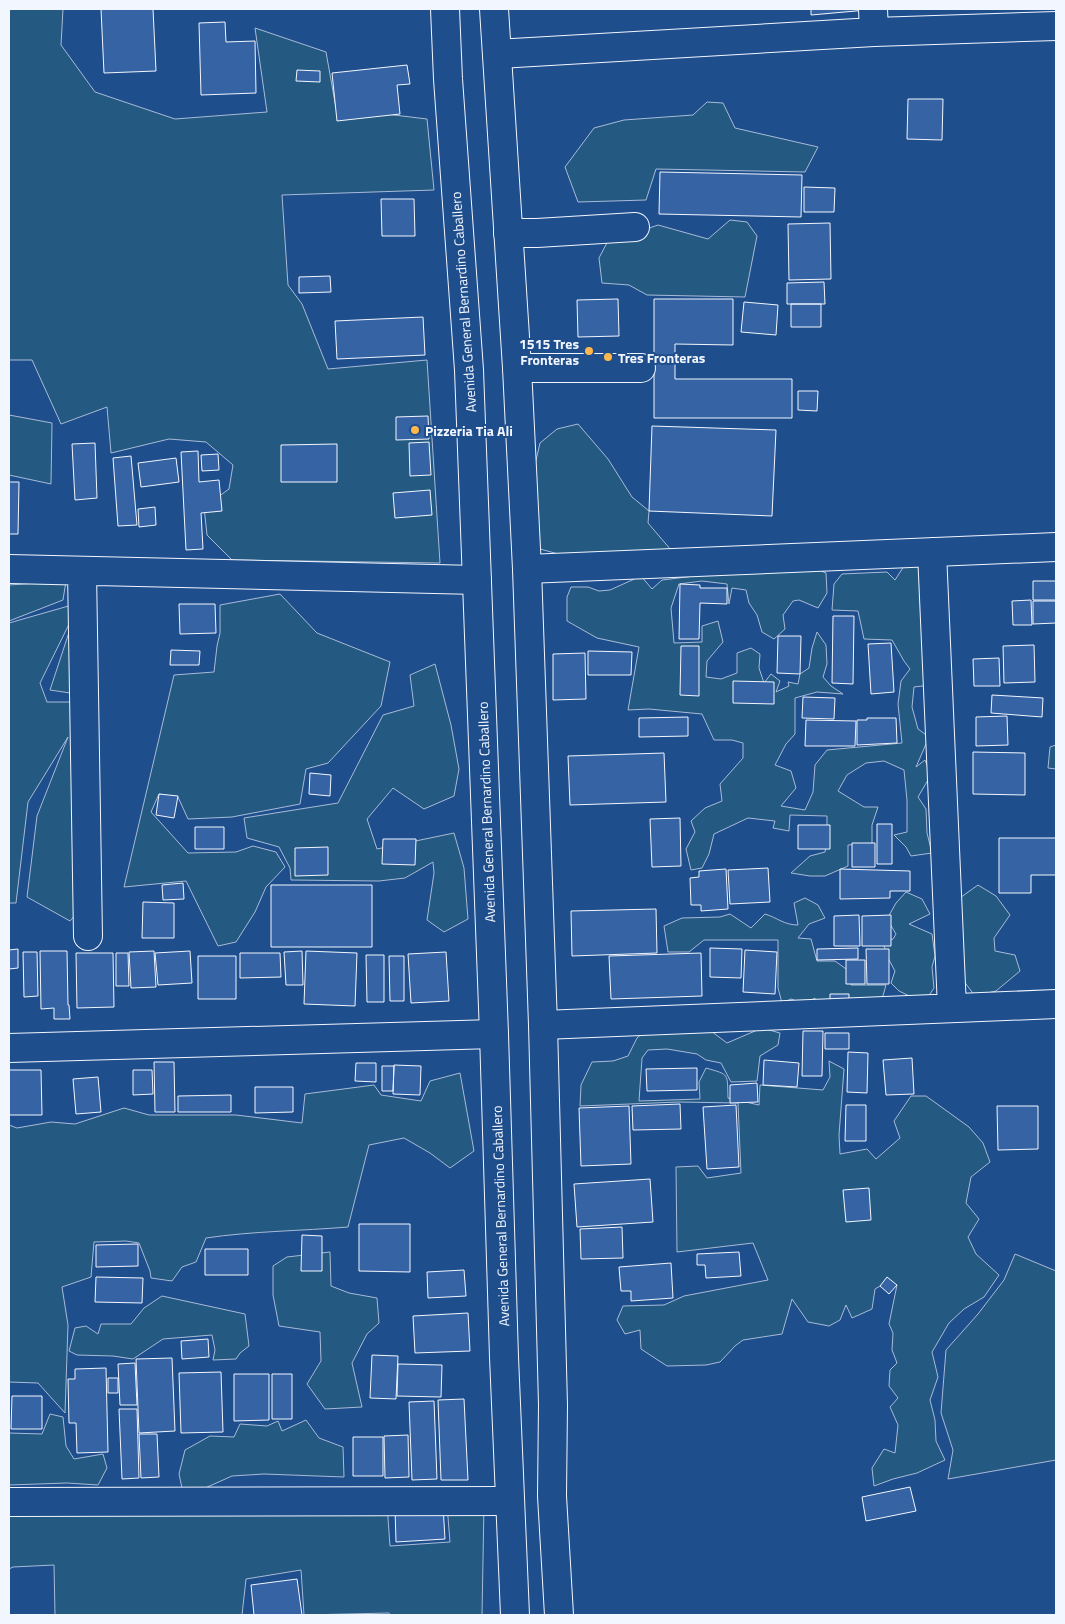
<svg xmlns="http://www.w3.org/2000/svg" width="1065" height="1624" font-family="'Titillium Web',sans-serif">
	<rect width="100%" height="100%" fill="#1f4e8c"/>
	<!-- green -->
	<path fill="#245a82" stroke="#a8bbd7" d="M9,9H63L61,45L95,92L175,119L267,112L255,28L326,52L336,108L427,119L434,190L282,195L288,285L302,304L328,369L427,360L440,563L232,560L207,535L204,507L229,489L233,465L206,442L169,439L111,453L107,407L61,424L32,360H9Z
		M707,102L723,103L735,128L818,147L805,172L656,169L646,200L578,202L565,167L594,128L624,120L693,115Z
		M730,220L747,222L757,236L745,297L647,295L629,285L602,283L599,258L610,237L629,235L658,225L708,239Z
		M9,415L52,423L51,484L9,475Z
		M578,424L608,459L632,497L649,511L648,523L677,557L562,555L540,549L533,529L530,486L540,443L557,429Z
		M802,563L826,573L827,593L818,608L799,600L793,601L783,615L785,629L774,639L762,632L757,615L749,603L746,590L732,588L729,604L727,584L702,581L679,584L671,608L674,643L702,642V626L718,621L723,642L707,661L706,677L721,679L737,673V653L751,648L760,654L759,668L764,683L771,674L780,681L776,692L789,686L788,682L798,684L800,674L809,668L812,648L817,632L826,645L827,664L823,677L831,686L843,694L817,692L795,698V734L786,744L775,765L791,771L796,788L781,806L805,810L813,792L815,765L827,750L902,743L898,704L901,681L910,669L904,661L892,640L864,639L858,611L832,610L834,584L842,574L887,572L895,580L904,566L926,567L939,684L914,687L912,707L918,729L929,737L916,767L925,760L931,775L918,797L926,809L927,833L932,853L911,856L906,847L894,835L907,832V800L904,770L884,761L866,763L847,775L838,791L864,807H878L872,825V844L848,845V866L825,876H810L791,873L810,856L825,852L827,840V816L790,815L789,831L773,828L775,821L748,818L714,834L709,854L702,868L691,870L686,849L695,832L691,821L705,808L722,801L720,784L743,758V743L732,740H714L702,714L649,709L628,710L639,647L597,638L567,621V597L571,587H588L599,591L610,590L641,576L652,589L662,580Z
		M66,581L63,600L9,621V585Z
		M280,594L317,633L390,662L381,706L328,763L306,769L300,804L232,817L188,819L178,797L159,794L151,812L188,853L236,852L253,846L276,852L285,867L266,887L255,912L236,942L218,946L186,881L124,887L174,675L214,672L217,646L220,633V605Z
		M79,603L77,694L50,690L77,608L40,683L47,702H81L91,896L70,921L27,897L37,816L68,737L28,802L16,903H9V623Z
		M435,664L451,725L459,769L454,796L424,809L393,788L367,819L377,849L454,833L464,868L468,919L444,932L427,920L434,873L433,862L405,878L379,881L291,880L290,868L279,847L247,838L244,818L338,803L383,715L414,706L410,675Z
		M1056,745V769L1048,768L1050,747Z
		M978,885L996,896L1010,915L994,938L995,951L1015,955L1020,971L996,991L975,996L963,980L957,900Z
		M906,892L922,899L930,914L909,924L932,934L935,956L932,967L934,988L924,1003L899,991L891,983L895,971L889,960L883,943L893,939L896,934L887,919L896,903Z
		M805,898L818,905L825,918L809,924L798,938L811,939L817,961H835L849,971L851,985H886L879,1010L813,1009L815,998L804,1004L791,999L782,1003L778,988V940H704L689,952H668L664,926L682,918L720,917L730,914L751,928L765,914C778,918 784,925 798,925L794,903Z
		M663,1016H691L727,1043L762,1028L780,1033L778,1045L760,1056L757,1081L731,1082L721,1063L706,1060L697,1054L667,1049L648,1050L642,1058L639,1101L700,1099L699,1082L706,1068C730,1075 727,1073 728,1098L759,1105L760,1085L823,1090L830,1077L829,1061L844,1069L839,1135L840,1154L867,1149L876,1159L900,1138L894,1121L911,1096H926L969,1127L983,1143L990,1162L971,1177L966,1203L979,1219L968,1237L976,1254L999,1275L984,1297L964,1309L949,1323L932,1352L938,1377L930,1400L935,1420L936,1441L945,1460L917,1473L893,1479L874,1486L872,1468L884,1449L895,1453L898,1425L890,1407L898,1398L889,1386L890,1370L897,1363L892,1350L893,1333L889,1324L897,1285L880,1286L875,1289L872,1309L852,1318L846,1305L840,1320L829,1326L808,1322L792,1299L782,1334L743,1340L735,1346L720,1362L706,1365L667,1366L641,1349L640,1330L625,1334L617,1320L623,1306L664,1305L684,1296L768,1280L753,1243L677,1252L676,1167L698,1166L707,1178L741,1173L738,1103L679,1102L580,1106L581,1085L592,1062L613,1061L628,1056L637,1038Z
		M460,1073L474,1151L450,1168L430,1153L404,1138L369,1145L348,1227C301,1231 253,1231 206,1238L196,1262L182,1267L172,1281L151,1278L150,1271L139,1243L126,1241L94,1242L91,1277L62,1287L68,1325L65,1413L38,1383L9,1382V1125L17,1128L51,1122L75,1124L124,1108L149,1115H236L302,1123L305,1094L374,1085L381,1095L421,1101L430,1081Z
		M330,1252L331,1286L349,1293L377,1298L379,1323L367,1334L352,1363L362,1407L325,1409L307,1384L321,1361L320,1332L279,1326L273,1295V1266L287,1257Z
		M1015,1254L1056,1271V1460L948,1479L953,1450L941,1413L946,1350L978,1314L1004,1280Z
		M162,1296L245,1314L249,1346L240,1353L236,1359L213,1360L215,1350L212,1335L163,1339L133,1359L113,1356L77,1355L69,1351L75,1328L86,1326L98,1334L101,1324H131L144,1308Z
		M50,1414L63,1417L66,1446L74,1459L103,1454L107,1468L98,1485L67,1483L9,1485V1433L42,1434Z
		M306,1420L319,1438L343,1447L344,1477L264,1474L232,1476L194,1493L182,1488L179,1474L185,1450L210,1436L234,1437L240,1424L267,1426L278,1421L282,1431Z
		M387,1504L390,1546L450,1542L447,1505L484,1504L482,1615H390L389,1613L304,1615L301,1570L246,1579L242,1615H55L54,1565L13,1567L9,1569V1512Z"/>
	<!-- building -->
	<path fill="#3563a3" stroke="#f2f6ff" d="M101,9H153L156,71L104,73Z
		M811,9H867V10L811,15Z
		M225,22L226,42L255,41L256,93L201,95L199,23Z
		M407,65L410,84L397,85L400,114L337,121L332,73Z
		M297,70L320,71V82L296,81Z
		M908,99H943L942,140L907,139Z
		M660,172L802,175L801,217L659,214Z
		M804,187L835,188L834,212H804Z
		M381,199H414L415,236H382Z
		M830,223L831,279L789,280L788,224Z
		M330,276L331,292L299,293V277Z
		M824,282L825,304H787V283Z
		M618,299L619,336L578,337L577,300Z
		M654,299H733V345L675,344V379H792V418H654Z
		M744,302L778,305L776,335L741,332Z
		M791,304H821V327H791Z
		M423,317L425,355L337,359L335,321Z
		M798,391H818L817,411L798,410Z
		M428,416L429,439L396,440V417Z
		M652,426L776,430L772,516L649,511Z
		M429,442L431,475L410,476L409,443Z
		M95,443L97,498L75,500L72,444Z
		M337,444V482H281V445Z
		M198,451L199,482L219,480L222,511L201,513L203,549L186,550L181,452Z
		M218,454L219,470L202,471L201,455Z
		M131,456L137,525L118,526L113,458Z
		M176,458L179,482L141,487L138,463Z
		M9,482H19L18,534H9Z
		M430,490L432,515L395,518L393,493Z
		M155,507L156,525L139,527L138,509Z
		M1033,581H1056V600H1033Z
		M680,584L700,585V588H727V604L700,603L699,639H679Z
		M1031,600L1032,625H1013L1012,601Z
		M1033,601H1056V623L1033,624Z
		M179,604H215L216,633L180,634Z
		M833,616H854L853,684L832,683Z
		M778,636H801L800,674L777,673Z
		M891,643L894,692L871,694L868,644Z
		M1034,645L1035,682L1004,683L1003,646Z
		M681,646H699V696L680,695Z
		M171,650L200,651L199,665H170Z
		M588,651L632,652L631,675H588Z
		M585,653L586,699L553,700V654Z
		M999,658L1000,686H974L973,659Z
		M733,681L774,682V704L733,703Z
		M992,695L1043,698L1042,717L991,713Z
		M803,697L835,698L834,719L802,718Z
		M1007,716L1008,745L976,746V717Z
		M688,717V736L639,737V718Z
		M867,718H896L897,743L857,745V720H867Z
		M806,720L856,721L855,746H805Z
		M973,752L1025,753V795L973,794Z
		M664,753L666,802L570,805L568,756Z
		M310,773L331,775L330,796L309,794Z
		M159,794L178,796L174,818L156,815Z
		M680,818L681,866L652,867L650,819Z
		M877,824H892V864H877Z
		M798,825H830V849H798Z
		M195,827H224V849H195Z
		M999,838H1056V875H1031V893H999Z
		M383,839H416L415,865L382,864Z
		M852,843H875V867H852Z
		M328,847V875L295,876V848Z
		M768,868L770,902L730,904L728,870Z
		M726,869L728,909L701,911V905H691L690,878L699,877V871Z
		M840,869L910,871V891H890V898L840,899Z
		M183,883L184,899L163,900L162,885Z
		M271,885H372V947H271Z
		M143,902L174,903V938H142Z
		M656,909L657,953L572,956L571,911Z
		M859,915L860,946H834V916Z
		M891,915V946H862V916Z
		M710,948L742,949L741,978L710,977Z
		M858,948V959L817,960V949Z
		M18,949V968L9,969V950Z
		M866,949H889V984H867Z
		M745,950L777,952L775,994L743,992Z
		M40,951H67L68,1005H69L70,1019H54V1008L41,1009Z
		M154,951L156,987L131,988L129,952Z
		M190,951L192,983L158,985L155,953Z
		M302,951L303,985H286L284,952Z
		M306,951L357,953L355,1006L304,1004Z
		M23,952H37L38,996L24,997Z
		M446,952L449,1001L411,1003L408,954Z
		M76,953H113L114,1007L77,1008Z
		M116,953H128L129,986H116Z
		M240,953H280L281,977L240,978Z
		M701,953L702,996L611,999L609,956Z
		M366,955H384V1002H367Z
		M198,956H236V999H198Z
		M389,956H404V1001H390Z
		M846,960H865V984H846Z
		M830,994H849V1002L830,1003Z
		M803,1031H823L822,1076H802Z
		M825,1033H849V1049H825Z
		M848,1052L868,1053L867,1093L847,1092Z
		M912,1058L914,1094L886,1095L883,1060Z
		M764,1060L799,1063L797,1087L763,1085Z
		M154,1062H174L175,1112H155Z
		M356,1063H376V1082L355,1081Z
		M394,1065L421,1066L420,1095L393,1094Z
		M382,1066H394L393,1091H382Z
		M697,1068V1090L647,1091L646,1069Z
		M9,1070H41L42,1115H9Z
		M133,1070H152L153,1094L133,1095Z
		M98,1077L101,1112L76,1114L73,1079Z
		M757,1083L758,1102L730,1103V1085Z
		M255,1087H293V1112L255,1113Z
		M231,1095V1112H178V1096Z
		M680,1104L681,1129L633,1130L632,1106Z
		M736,1105L739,1167L707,1169L703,1107Z
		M846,1105H866V1141H845Z
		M629,1106L631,1164L581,1166L579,1108Z
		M997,1106H1038V1149L998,1150Z
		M650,1179L653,1222L577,1227L574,1184Z
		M869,1188L871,1220L846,1222L843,1190Z
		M359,1224H410V1272L359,1271Z
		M622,1227L623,1258L581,1259L580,1229Z
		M302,1235L322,1236V1271H301Z
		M138,1244V1266L96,1267V1245Z
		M205,1249H248V1275H205Z
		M739,1252L741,1276L706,1278L705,1265H697V1254Z
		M671,1263L673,1298L631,1301V1291H621L619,1267Z
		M464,1270L466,1296L428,1298L427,1272Z
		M96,1277L143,1278L142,1303L95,1302Z
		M887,1277L897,1285L889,1294L880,1286Z
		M468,1313L470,1351L415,1353L413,1316Z
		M208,1339L209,1357L182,1359L181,1341Z
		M372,1355L398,1356L396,1399L370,1398Z
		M172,1358L175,1431L139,1433L136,1359Z
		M135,1363L137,1405H120L118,1364Z
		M398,1364L442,1365L441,1397L397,1396Z
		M106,1368L108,1452L77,1453L76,1423H69L68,1379H75V1369Z
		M221,1372L223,1432L181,1433L179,1373Z
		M234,1374H269V1420L234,1421Z
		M272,1374H292V1419H272Z
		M108,1378H118V1393H108Z
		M12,1396H42V1429H11Z
		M464,1399L468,1480H441L438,1400Z
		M434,1401L437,1479L412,1480L409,1402Z
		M119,1409H137L139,1478L122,1479Z
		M139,1434H157L159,1477L141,1478Z
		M408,1435L409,1477L385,1478L384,1436Z
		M353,1437H383V1476H353Z
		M910,1487L916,1511L866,1521L862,1497Z
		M443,1505L445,1539L396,1542L395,1508Z
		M297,1579L302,1615H254L251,1585Z"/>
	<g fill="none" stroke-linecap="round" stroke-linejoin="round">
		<!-- minor casing -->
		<g stroke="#f2f6ff" stroke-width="30">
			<path id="minor" d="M873,9L874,32
				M497,54L874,32L1056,26
				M508,233H537L635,227
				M517,368H641
				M932,552L952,1008
				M9,569L477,580
				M527,569L1056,547
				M82,571L88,936
				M543,1025L1056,1004
				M9,1048L494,1034
				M9,1502L510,1501"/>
		</g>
		<!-- major casing -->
		<g stroke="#f2f6ff" stroke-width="30">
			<path id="major" d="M445,9L448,79L469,370L494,1034L504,1357L515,1615
				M494,9L517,368L527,569L543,1025L553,1405L552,1496L559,1615"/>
		</g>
		<!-- minor -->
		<use href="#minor" stroke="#1f4e8c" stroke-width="28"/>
		<!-- major -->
		<use href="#major" stroke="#1f4e8c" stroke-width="28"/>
	</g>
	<!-- markers -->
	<g fill="#ffb74d" stroke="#1f4e8c" stroke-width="2">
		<circle cx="589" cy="351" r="5"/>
		<circle cx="608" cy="357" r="5"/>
		<circle cx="415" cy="430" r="5"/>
	</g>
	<g text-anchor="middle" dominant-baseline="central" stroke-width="4" stroke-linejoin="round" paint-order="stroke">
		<!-- street labels -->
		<g font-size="14" fill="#f2f6ff" stroke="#1f4e8c">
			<text transform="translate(463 302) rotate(-94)">Avenida General Bernardino Caballero</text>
			<text transform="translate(486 812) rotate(-92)">Avenida General Bernardino Caballero</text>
			<text transform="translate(500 1216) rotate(-92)">Avenida General Bernardino Caballero</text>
		</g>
		<!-- poi labels -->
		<g font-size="14" font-weight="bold" fill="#f2f6ff" stroke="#1f4e8c" text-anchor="start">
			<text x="579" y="343" text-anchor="end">1515 Tres<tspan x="579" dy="16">Fronteras</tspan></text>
			<text x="618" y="357">Tres Fronteras</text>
			<text x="425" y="430">Pizzeria Tia Ali</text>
		</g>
	</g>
	<!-- border -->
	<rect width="1065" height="1624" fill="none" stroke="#f2f6ff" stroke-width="20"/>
</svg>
